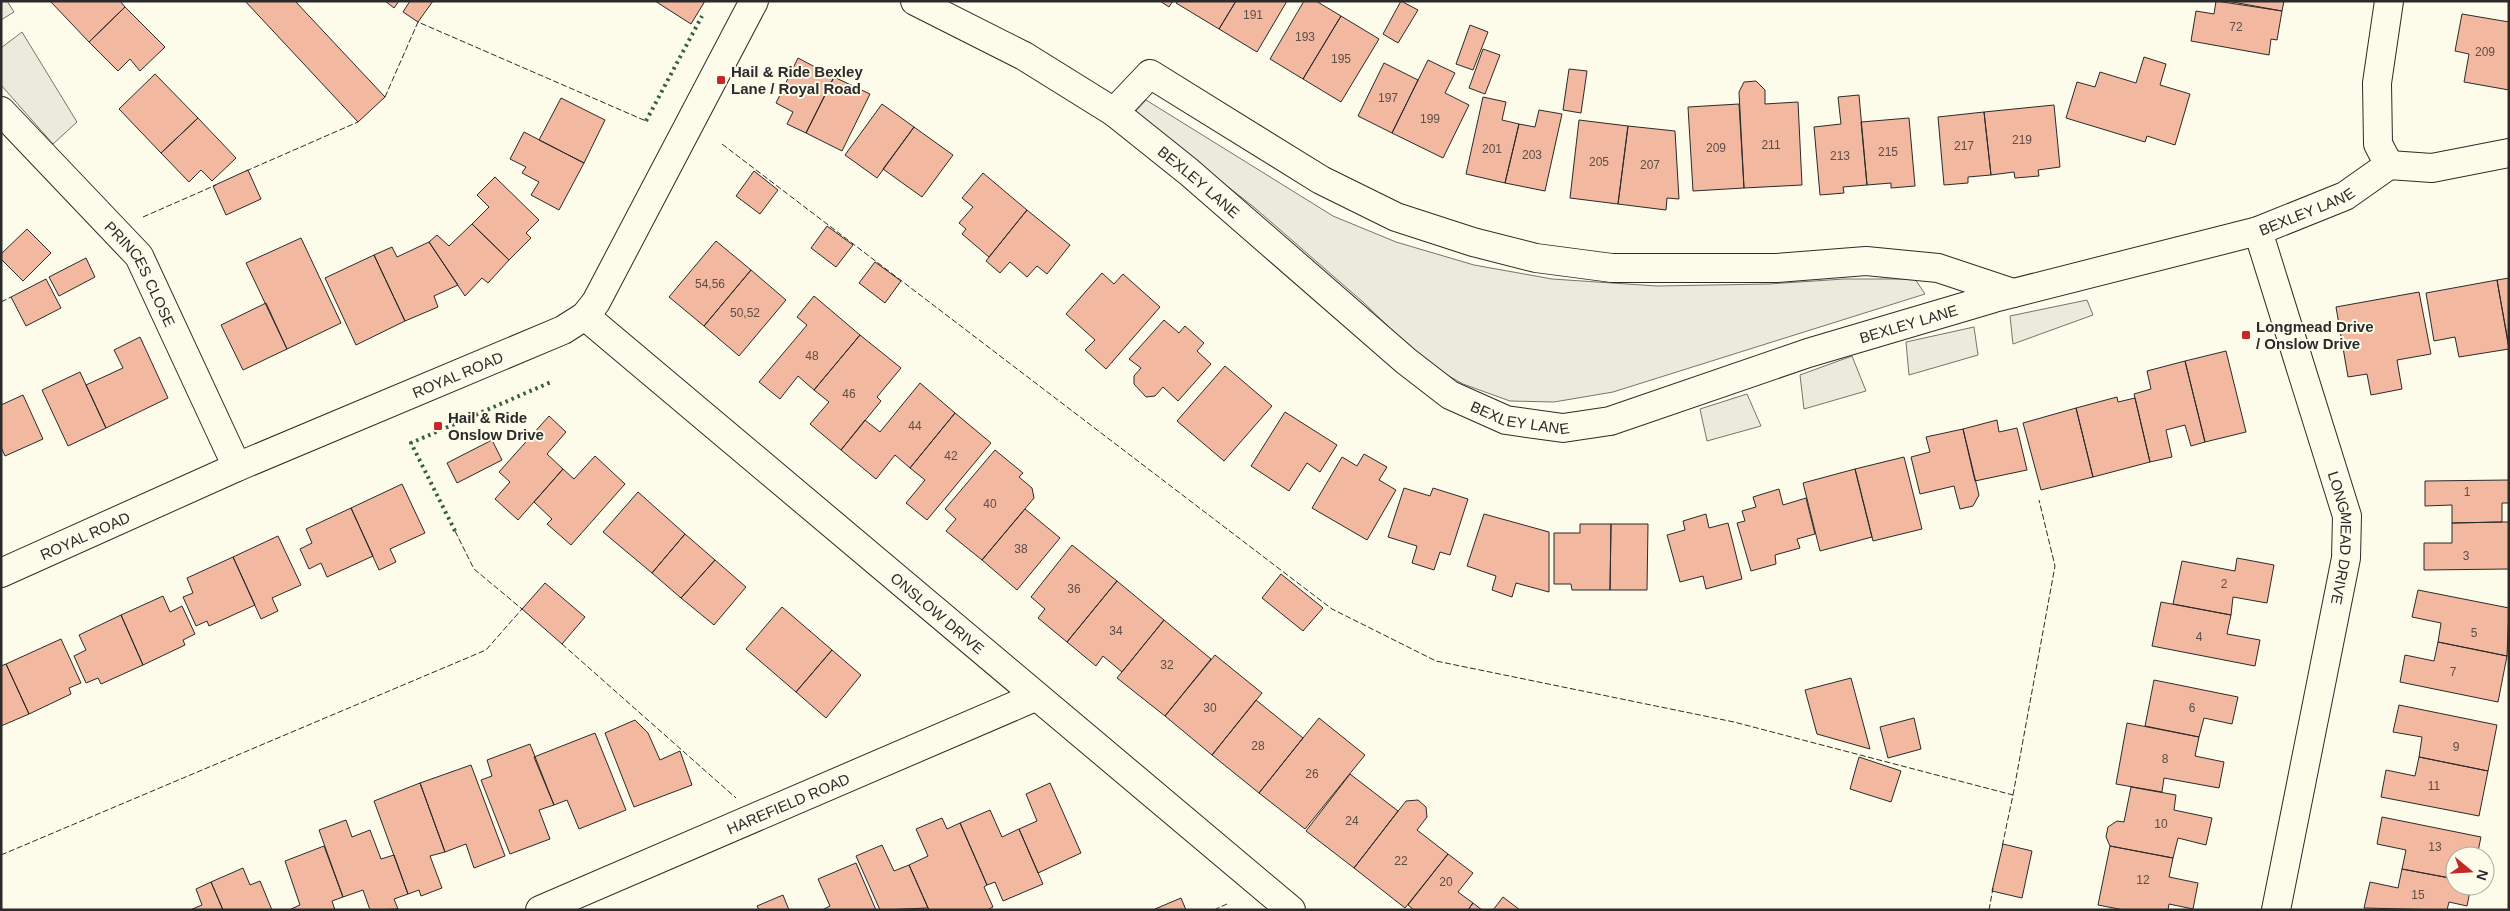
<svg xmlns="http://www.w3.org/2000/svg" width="2510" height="911" font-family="Arial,sans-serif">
	<rect width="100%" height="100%" fill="#fdfbea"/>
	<!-- green -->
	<path fill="#ecebdb" stroke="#74746e" d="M1,1H7L14,12L1,20Z
		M22,32L77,122L53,144L1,85V48Z
		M1146,100L1333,216L1396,242L1474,265L1552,279L1657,286L1769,284L1844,279H1915L1925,294L1613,392L1554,402L1510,401L1463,384L1426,363L1363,302L1255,208L1134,113Z
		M2087,300L2093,315L2013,344L2010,316Z
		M1974,327L1978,355L1909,375L1906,342Z
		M1852,356L1866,391L1804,409L1800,375Z
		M1747,394L1761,426L1707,441L1700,409Z"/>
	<!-- building -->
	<path fill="#f2b8a0" stroke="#2b2b2b" d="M50,1H120L125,7L89,42Z
		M245,1H295L385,97L358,122Z
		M385,1H399L394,8Z
		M410,1H433L418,22L403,12Z
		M655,1H705L691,24Z
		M1160,1H1173L1169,7Z
		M1177,1H1236L1219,29L1176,3Z
		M1236,1H1287L1257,52L1219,29Z
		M1304,1H1316L1341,16L1303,79L1270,59Z
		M1401,1L1418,10L1398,43L1383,34Z
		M2216,1L2282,11L2277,40L2271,39L2269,55L2191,41L2196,11L2214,14Z
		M2227,1H2284L2282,11Z
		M125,7L165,47L140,71L130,59L118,71L89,42Z
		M2462,14L2509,22V90L2464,82L2469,54L2455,51Z
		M1341,16L1379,39L1341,102L1303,79Z
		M1470,25L1488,32L1473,70L1456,64Z
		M1483,49L1500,55L1485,94L1469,88Z
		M2144,57L2166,64L2160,85L2190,94L2175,145L2147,136L2145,142L2066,118L2077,82L2095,87L2100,72L2136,83Z
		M798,58L834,77L806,133L787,124L793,112L776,103Z
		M1428,60L1455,73L1445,93L1469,105L1443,158L1392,133Z
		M1384,63L1418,80L1392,133L1358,116Z
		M1569,69L1587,71L1581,113L1563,110Z
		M155,74L198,118L161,153L119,109Z
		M834,77L870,94L842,151L806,133Z
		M1756,81L1765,90V104L1798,102L1802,185L1744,188L1739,92L1744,82Z
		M1859,95L1867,185L1843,187L1844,193L1820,195L1814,127L1841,124L1838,97Z
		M1483,97L1506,102L1502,120L1519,124L1505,183L1466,174Z
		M561,98L605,120L584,163L539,140Z
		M882,104L914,127L877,178L845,155Z
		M1739,104L1744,188L1693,191L1688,107Z
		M2054,105L2060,167L2038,170L2039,176L2015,178L2014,172L1991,175L1984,112Z
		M1539,110L1562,114L1545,191L1505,183L1519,124L1535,127Z
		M1984,112L1991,175L1968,177V183L1944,185L1938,117Z
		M198,118L236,158L212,181L201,170L189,182L161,153Z
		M1909,118L1915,186L1891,188V183L1867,185L1861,122Z
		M1579,120L1628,126L1618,204L1570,198Z
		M1628,126L1675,131L1679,199L1667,198L1666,210L1618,204Z
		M914,127L953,155L922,197L883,169Z
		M524,132L584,163L559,210L531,195L539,182L522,173L526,167L510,159Z
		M248,170L261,199L226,215L213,186Z
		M754,171L778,190L760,214L736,196Z
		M983,173L1027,210L989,257L962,234L966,229L959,223L973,207L962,198Z
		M495,177L539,220L526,233L531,238L509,260L472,224L489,207L477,195Z
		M1027,210L1070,245L1047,274L1037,266L1027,277L1010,262L1000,273L986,261Z
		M472,224L509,260L488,283L482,278L465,296L429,242L437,235L449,246Z
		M827,226L853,245L836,267L811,248Z
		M27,229L51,253L23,281L1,259V254Z
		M301,238L341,323L287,349L246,263Z
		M716,241L751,270L704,326L669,297Z
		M429,242L458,285L434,296L438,307L405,321L374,255L392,247L397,257Z
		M374,255L405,321L356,345L325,278Z
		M86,258L95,277L59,296L49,277Z
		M875,262L901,281L885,303L859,283Z
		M751,270L786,300L739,356L704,326Z
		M1102,273L1114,284L1123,274L1160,307L1106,369L1085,350L1095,340L1066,314Z
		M2509,278V347L2497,280Z
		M46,279L61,308L26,326L11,297Z
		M2497,280L2509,349L2459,357L2455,337L2434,341L2426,293Z
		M2419,292L2431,354L2397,360L2402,389L2371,395L2367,374L2348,377L2336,307Z
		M814,296L860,335L814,390L798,376L780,399L759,382L807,325L797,317Z
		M266,303L287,349L243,370L221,325Z
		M1164,320L1179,333L1185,326L1204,343L1197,351L1211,364L1178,401L1163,387L1155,396L1146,397L1134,384V376L1141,368L1129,359Z
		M860,335L901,368L877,397L881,401L841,450L810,424L829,402L814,390Z
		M140,337L168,398L106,428L86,385L123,368L114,350Z
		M2226,351L2246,432L2205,442L2185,361Z
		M2185,361L2205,442L2191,446L2185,425L2166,430L2172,457L2150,462L2134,394L2151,389L2147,371Z
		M1225,366L1272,406L1224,461L1177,421Z
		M80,372L106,428L68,446L42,390Z
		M920,383L955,413L910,468L895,455L876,479L841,450L865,420L880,432Z
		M23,395L43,439L5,456L1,447V405Z
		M2117,397L2118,402L2135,398L2150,462L2093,477L2076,408Z
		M2076,408L2093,477L2041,490L2023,423Z
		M1285,412L1337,445L1320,472L1307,463L1289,491L1251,466Z
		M955,413L991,443L927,520L906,503L925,480L910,468Z
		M549,416L566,432L547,454L563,469L518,520L495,499L510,482L499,472Z
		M1997,420L1999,432L2017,428L2027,470L1975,481L1963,429Z
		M1963,429L1979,495L1973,506L1960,509L1954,486L1920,494L1911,457L1930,452L1926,437Z
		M492,440L502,460L457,483L447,463Z
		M995,450L1023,473L1019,477L1032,488L1034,498L982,560L946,531L956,519L945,509Z
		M1364,454L1387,467L1379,480L1396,490L1367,540L1312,508L1342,457L1357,466Z
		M595,456L625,484L571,545L547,524L552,519L534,502L563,469L574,479Z
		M1904,457L1922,529L1873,541L1855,469Z
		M1855,469L1872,537L1820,551L1803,483Z
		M2509,480V503H2502V522L2452,523V505L2425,506V481Z
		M402,484L425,533L390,549L396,562L379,570L351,508Z
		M1404,488L1430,496L1433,488L1468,499L1450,555L1440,552L1434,570L1412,563L1417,546L1388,537Z
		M1779,489L1783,505L1806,498L1815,534L1797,539L1800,548L1775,555L1776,564L1751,571L1737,523L1745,521L1742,511L1756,507L1753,497Z
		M638,492L685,534L652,573L603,532Z
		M351,508L373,556L327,577L321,563L309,569L300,549L312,543L306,529Z
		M1025,509L1060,538L1017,590L982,560Z
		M1484,514L1549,532V592L1516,583L1512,597L1492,590L1496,576L1467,566Z
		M1706,514L1709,528L1728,523L1742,579L1706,589L1703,576L1680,582L1667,535L1685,530L1683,521Z
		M2502,522H2509V569L2424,570V543H2452V523Z
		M1580,524H1611L1610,590H1572L1571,584H1554V533H1580Z
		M1611,524H1648L1647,590H1610Z
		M685,534L715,560L681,598L652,573Z
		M278,536L301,585L272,598L278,611L261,619L233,557Z
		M1072,545L1117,581L1067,642L1038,618L1045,609L1031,597Z
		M233,557L255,605L209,626L207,621L196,626L183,597L193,593L187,578Z
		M2237,558L2274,565L2267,603L2233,597L2231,615L2173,604L2182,561L2235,571Z
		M715,560L746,587L714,625L681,598Z
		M1281,574L1323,608L1303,631L1262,598Z
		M1117,581L1164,620L1122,672L1103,656L1096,666L1067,642Z
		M545,583L585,617L562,644L522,609Z
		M2418,590L2509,608L2507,656L2438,642L2441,623L2412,617Z
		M163,596L170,612L182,606L195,634L183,640L185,645L143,665L121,615Z
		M2161,602L2231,615L2227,634L2260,640L2255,666L2152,646Z
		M782,607L832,650L796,692L746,649Z
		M121,615L143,665L101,684L98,678L86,683L74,656L86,650L79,635Z
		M1164,620L1211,659L1165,716L1117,678Z
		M61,639L81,683L69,688L71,694L29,714L6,664Z
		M2438,642L2507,656L2498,702L2400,682L2405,655L2434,661Z
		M832,650L861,675L826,718L796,692Z
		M1215,655L1262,693L1212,755L1165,716Z
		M6,664L29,714L1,726V666Z
		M1851,678L1870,749L1817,734L1805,690Z
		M2154,680L2238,697L2232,724L2204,718L2199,737L2145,726Z
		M1256,700L1303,738L1259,793L1212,755Z
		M2399,705L2497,725L2488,771L2419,757L2422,737L2393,732Z
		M1319,718L1365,755L1305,829L1259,793Z
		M1914,718L1921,749L1888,758L1880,727Z
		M635,720L648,733L660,760L680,751L692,785L634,807L605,733Z
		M2127,723L2199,737L2195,756L2224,762L2219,788L2164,778L2162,792L2116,784Z
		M595,733L626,810L579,829L567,800L554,805L534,757Z
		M530,744L554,805L539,810L550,839L510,854L481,780L492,776L487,760Z
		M1859,757L1901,771L1891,802L1850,789Z
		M2419,757L2488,771L2479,816L2381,797L2386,770L2415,776Z
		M471,765L505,856L474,868L466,844L445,852L420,783Z
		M1350,774L1398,811L1354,868L1306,831Z
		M420,783L445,852L430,856L442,888L421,896L419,890L408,894L374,801Z
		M1050,783L1081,853L1038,873L1019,829L1037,821L1026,794Z
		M2131,787L2176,795L2174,810L2212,818L2206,845L2178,838L2173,858L2110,846L2106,837L2108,827L2117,821L2124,822Z
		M1418,800L1426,807L1427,817L1417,830L1448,854L1405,908L1354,868L1406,801Z
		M990,810L1002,837L1019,829L1043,884L1003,901L995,882L987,885L960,823Z
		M2382,817L2481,837L2477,856H2455V879L2402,869L2406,850L2377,844Z
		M942,818L947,829L960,823L987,885L984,887L993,907L987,910H929L909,865L928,856L916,829Z
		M346,820L352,837L370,830L381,859L394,855L408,894L394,899L398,909L370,910L363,890L343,897L319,830Z
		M2003,844L2032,851L2022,898L1992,891Z
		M882,845L894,871L909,865L928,908L880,910L856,856Z
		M324,846L343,897L332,901L335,910H289L300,905L285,861Z
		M2110,846L2173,858L2169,877L2198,883L2193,909L2169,904L2168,910H2124L2098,905Z
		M1448,854L1473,873L1458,892L1473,903L1468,910H1414L1408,905Z
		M856,863L876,910H822L830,906L818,879Z
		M243,868L250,885L260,881L272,910H223L211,882Z
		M2402,869L2455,879V886H2471L2467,906L2449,902L2447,910L2364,908L2370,882L2398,888Z
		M211,882L223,910H190L202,905L196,889Z
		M783,895L789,910H759L757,906Z
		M1503,897L1520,910H1493Z
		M1181,898L1186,910H1155V909Z
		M1473,903L1482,910H1468Z"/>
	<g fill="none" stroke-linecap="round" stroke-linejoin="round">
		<!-- minor casing -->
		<g stroke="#2b2b2b" stroke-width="30">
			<g id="minor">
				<path id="s1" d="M1,111L139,256L237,467"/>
				<path d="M1114,112L1150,74L1321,180L1396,217L1473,242L1536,258L1612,268H1776L1866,261L1938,268L2013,293"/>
				<path id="s2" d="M2258,231L2347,516L2346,558L2276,910"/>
				<path id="s3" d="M585,316L1291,910"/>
				<path id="s4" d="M1,573L237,467L563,330L585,316L596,302L754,1"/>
				<path id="s5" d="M540,910L1035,697"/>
			</g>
		</g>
		<!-- tertiary casing -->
		<g stroke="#2b2b2b" stroke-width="30">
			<g id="tertiary">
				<path id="s6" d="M915,1L1024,56L1114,112L1189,172L1406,361L1450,395L1506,420L1563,428L1610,421L1808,353L1994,298L2258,231L2345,196L2389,165L2432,168L2509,153"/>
				<path d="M2389,165L2378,144L2377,83L2389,1"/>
			</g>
		</g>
		<!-- minor -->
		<use href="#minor" stroke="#fdfbea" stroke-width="28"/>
		<!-- tertiary -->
		<use href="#tertiary" stroke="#fdfbea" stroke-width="28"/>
		<!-- hedge -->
		<path stroke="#34623c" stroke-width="4" stroke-dasharray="2.5 4" stroke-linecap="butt" d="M646,121L702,16
			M455,531L411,443L551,382"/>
		<!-- fence -->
		<path stroke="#2b2b2b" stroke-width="1" stroke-dasharray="6 2.5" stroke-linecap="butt" d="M385,97L418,22L646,121
			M722,144L1332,609L1436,661L1734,722L2013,795L2002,847
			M246,171L358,122
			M143,217L216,185
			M1,302L11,297
			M562,644L736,798
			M2013,795L2055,566L2039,500
			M1,855L486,650L522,609L474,569L455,531
			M1214,910L1227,904
			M1989,910L1993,888"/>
	</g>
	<!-- markers -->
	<g fill="#c62828" stroke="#fdfbea" stroke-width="2">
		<rect x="716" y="75" width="10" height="10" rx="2.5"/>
		<rect x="2241" y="330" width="10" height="10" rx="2.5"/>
		<rect x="433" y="421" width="10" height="10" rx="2.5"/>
	</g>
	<g text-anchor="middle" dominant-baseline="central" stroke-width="4" stroke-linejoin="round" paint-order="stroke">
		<!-- number labels -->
		<g font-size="12" fill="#5d4e48">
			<text x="1253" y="15">191</text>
			<text x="2236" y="27">72</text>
			<text x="1305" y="37">193</text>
			<text x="2485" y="52">209</text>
			<text x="1341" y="59">195</text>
			<text x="1388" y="98">197</text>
			<text x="1430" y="119">199</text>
			<text x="2022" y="140">219</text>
			<text x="1771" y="145">211</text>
			<text x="1964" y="146">217</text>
			<text x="1716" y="148">209</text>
			<text x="1492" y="149">201</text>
			<text x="1888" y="152">215</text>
			<text x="1532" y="155">203</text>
			<text x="1840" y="156">213</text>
			<text x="1599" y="162">205</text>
			<text x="1650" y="165">207</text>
			<text x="710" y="284">54,56</text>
			<text x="745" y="313">50,52</text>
			<text x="812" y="356">48</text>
			<text x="849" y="394">46</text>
			<text x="915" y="426">44</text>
			<text x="951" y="456">42</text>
			<text x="2467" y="492">1</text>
			<text x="990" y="504">40</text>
			<text x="1021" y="549">38</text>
			<text x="2466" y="556">3</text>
			<text x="2224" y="584">2</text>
			<text x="1074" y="589">36</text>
			<text x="1116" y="631">34</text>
			<text x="2474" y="633">5</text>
			<text x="2199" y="637">4</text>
			<text x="1167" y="665">32</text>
			<text x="2453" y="672">7</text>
			<text x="1210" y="708">30</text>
			<text x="2192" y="708">6</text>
			<text x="1258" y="746">28</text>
			<text x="2456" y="747">9</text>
			<text x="2165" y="759">8</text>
			<text x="1312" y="774">26</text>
			<text x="2434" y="786">11</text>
			<text x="1352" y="821">24</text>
			<text x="2161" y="824">10</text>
			<text x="2435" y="847">13</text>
			<text x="1401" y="861">22</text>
			<text x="2143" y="880">12</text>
			<text x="1446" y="882">20</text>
			<text x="2418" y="895">15</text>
		</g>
		<!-- poi labels -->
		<g font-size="15" font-weight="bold" fill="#2b2b2b" stroke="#fdfbea" text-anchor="start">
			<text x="731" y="71">Hail &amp; Ride Bexley<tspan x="731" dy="17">Lane / Royal Road</tspan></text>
			<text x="2256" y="326">Longmead Drive<tspan x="2256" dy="17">/ Onslow Drive</tspan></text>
			<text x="448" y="417">Hail &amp; Ride<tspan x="448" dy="17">Onslow Drive</tspan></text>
		</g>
		<!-- street labels -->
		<g font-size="15" fill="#2b2b2b" stroke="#fdfbea">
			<text stroke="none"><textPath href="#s6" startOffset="338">BEXLEY LANE</textPath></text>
			<text stroke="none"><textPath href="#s6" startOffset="1562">BEXLEY LANE</textPath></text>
			<text stroke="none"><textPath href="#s1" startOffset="216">PRINCES CLOSE</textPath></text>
			<text stroke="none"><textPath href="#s6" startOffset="1148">BEXLEY LANE</textPath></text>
			<text stroke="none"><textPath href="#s4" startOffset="498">ROYAL ROAD</textPath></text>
			<text stroke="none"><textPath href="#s6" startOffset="742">BEXLEY LANE</textPath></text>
			<text stroke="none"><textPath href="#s4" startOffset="92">ROYAL ROAD</textPath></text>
			<text stroke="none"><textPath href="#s2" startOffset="320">LONGMEAD DRIVE</textPath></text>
			<text stroke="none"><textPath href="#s3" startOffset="461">ONSLOW DRIVE</textPath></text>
			<text stroke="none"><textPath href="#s5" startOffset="270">HAREFIELD ROAD</textPath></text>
		</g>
	</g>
	<!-- border -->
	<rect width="2510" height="911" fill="none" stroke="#2b2b2b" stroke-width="5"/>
	<!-- north arrow -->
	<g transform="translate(2470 871) rotate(108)"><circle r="24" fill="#fdfbea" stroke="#a9a89e"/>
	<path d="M0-4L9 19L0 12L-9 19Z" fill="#c62828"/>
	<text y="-8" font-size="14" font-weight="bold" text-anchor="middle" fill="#2b2b2b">N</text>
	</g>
</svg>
